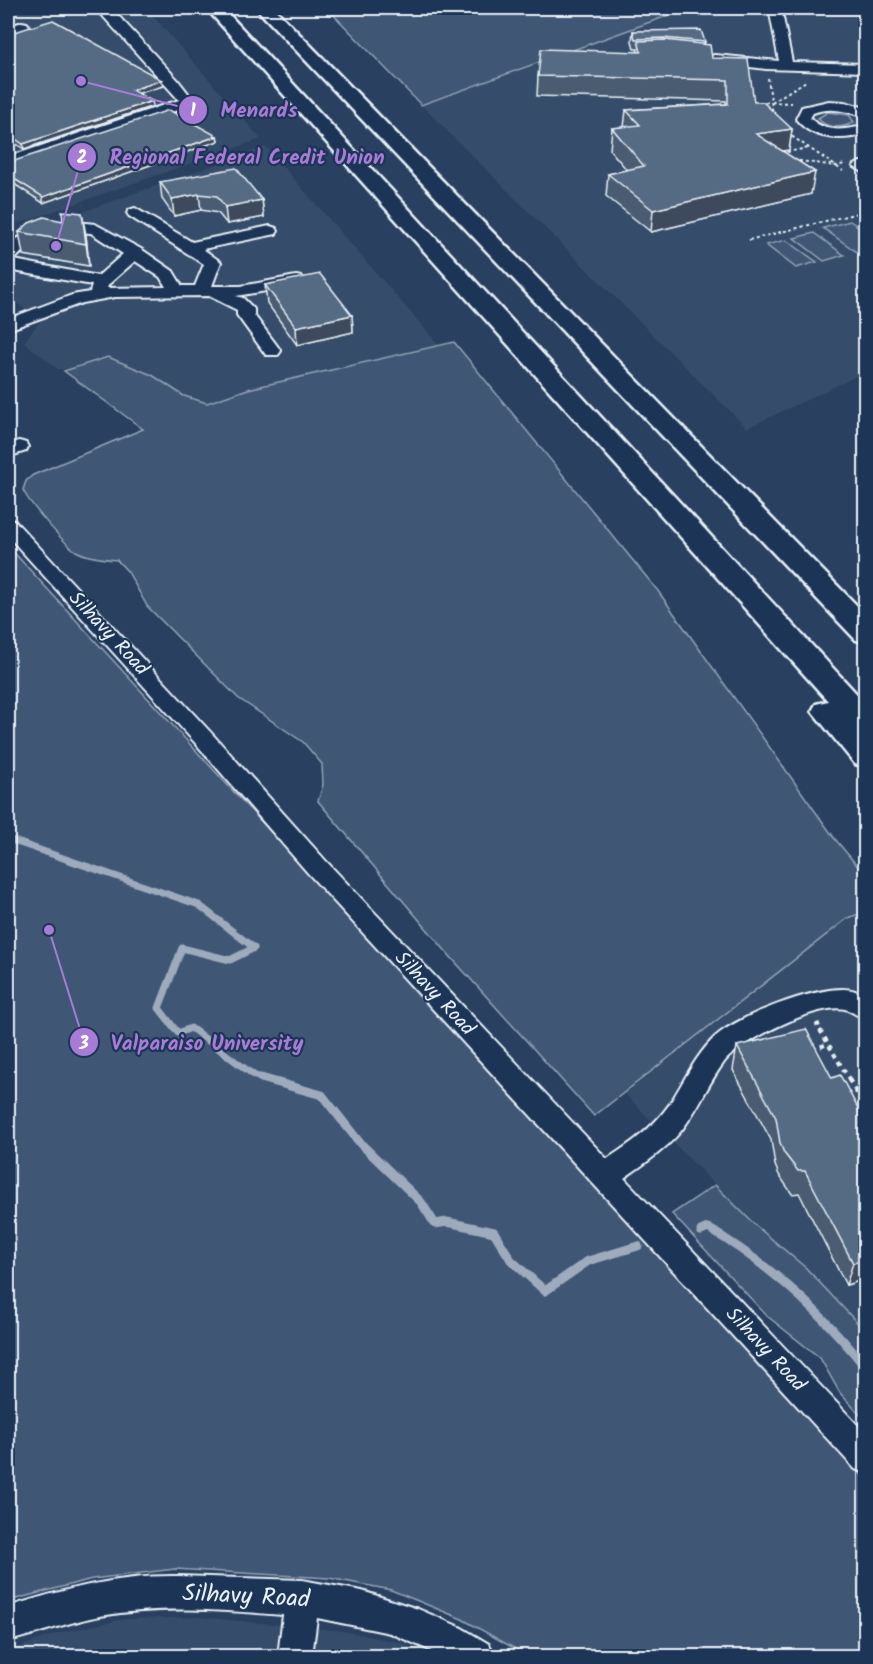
<svg xmlns="http://www.w3.org/2000/svg" width="873" height="1664" font-family="Kalam,sans-serif">
	<rect width="100%" height="100%" fill="#294061"/>
	<filter id="ink" filterUnits="userSpaceOnUse"><feTurbulence type="fractalNoise" baseFrequency=".0167" numOctaves="2"/><feDisplacementMap in="SourceGraphic" scale="12" xChannelSelector="R" yChannelSelector="G"/><feConvolveMatrix kernelMatrix="1 2 1 2 8 2 1 2 1" color-interpolation-filters="sRGB"/></filter>
	<g filter="url(#ink)">
		<!-- built -->
		<path fill="#364d6b" d="M8,8H146L261,139L8,227Z
			M689,8H865V372L747,428L421,105Z
			M266,147L439,345L248,389L207,403L184,396L152,376L95,360L75,369H58L24,342L40,321L8,296V238Z
			M865,912V1331L806,1268L755,1225L625,1094L848,918Z
			M200,1617L343,1631L402,1643L429,1656H8V1651L58,1633L124,1619Z"/>
		<!-- green -->
		<path fill="#415774" stroke="#94a4b6" stroke-width="1.5" d="M327,8H689L421,105Z
			M828,112L849,115L854,122C843,129 825,129 818,118Z
			M850,221L865,231V254L861,255L823,228Z
			M814,233L844,255L824,261L794,238Z
			M786,240L817,262L796,268L766,245Z
			M454,342L658,591L835,839L865,875V912L848,918L594,1116L449,955L318,801L323,785L322,764L303,742L238,698L147,606L128,572L117,560C104,559 87,557 76,551C63,543 29,503 23,490L26,481L33,475L143,429L64,371L108,357L152,375L184,396L207,403L248,389Z
			M8,546L865,1479V1656H528L462,1619L391,1590L329,1578L175,1569L92,1579L8,1601Z
			M715,1185L755,1225L806,1268L865,1331V1420L840,1393L820,1358L767,1316L672,1214Z"/>
		<g fill="none" stroke-linecap="round" stroke-linejoin="round">
			<!-- stream-far1 -->
			<path stroke="#9dabbd" stroke-width="7" d="M8,839L199,905L254,948L230,960L182,948L159,1008L178,1033L191,1028L255,1076L266,1079"/>
			<!-- stream -->
			<path stroke="#9dabbd" stroke-width="9" d="M261,1078L322,1095L360,1143L421,1202L435,1224L447,1222L494,1232L511,1260L545,1291L588,1261L638,1246
				M701,1231L708,1228C770,1265 821,1311 866,1368"/>
			<!-- minor casing -->
			<g stroke="#e8f1f8" stroke-width="4">
				<path id="minor" d="M88,8L112,9L177,79L195,102L193,105L8,166V157L179,100L102,15Z
					M769,8H781L792,62L866,64V72L766,69L710,62L708,59L710,56L715,55L779,61Z
					M22,22L27,23L29,26L27,29L8,35V27Z
					M829,101L844,102L866,108V117C847,112 832,106 813,113L810,118C826,134 847,130 866,125V134C842,141 812,140 796,119L802,107Z
					M860,162L866,163V174L853,166Z
					M135,208L192,242L270,226L276,228L278,231L276,234L203,249L221,262L212,286H241L296,276L302,277L304,281L302,285L236,296L243,298L254,309V315L281,351L278,355H266L237,315V310L209,296L115,297L82,303L8,330V319L72,295L90,292L92,285L8,270V248L18,238L54,224L67,221L95,224L141,249L173,271L182,286H195L204,264L129,216L127,213L129,210ZM63,231L91,233L123,254L98,276L14,260L30,244ZM135,261L160,277L166,287L107,288L109,284Z
					M19,441L26,443L28,447L26,451L8,457V445Z
					M8,519L15,521L214,736L325,860L607,1159C630,1144 653,1128 669,1105C684,1082 695,1056 715,1037C738,1016 813,988 844,989C851,989 859,992 866,995V1019C858,1017 852,1011 845,1009C817,1003 743,1040 725,1061C708,1083 698,1110 681,1131C665,1150 644,1164 624,1178L866,1434V1473L855,1469L307,872L198,746L8,536Z
					M178,1576L302,1580L362,1591L418,1609L460,1627L489,1644L495,1656H443L390,1633L317,1618L312,1656H278L283,1615C223,1610 160,1605 100,1616C68,1622 38,1634 8,1641V1607C64,1589 119,1575 178,1576Z"/>
			</g>
			<!-- highway casing -->
			<g stroke="#e8f1f8" stroke-width="5">
				<path id="highway" d="M206,8H223L866,704V767L855,764L812,711L816,704L828,701Z
					M256,8H274L866,615V642L856,640Z"/>
			</g>
			<!-- path-far2 -->
			<path stroke="#e8f1f8" stroke-width="2" stroke-dasharray="3 3" stroke-linecap="butt" d="M768,78L773,115
				M759,102L793,103
				M772,102L806,81
				M787,133L843,171
				M781,153L809,148
				M793,160L836,166L845,164
				M749,240L866,211"/>
			<!-- path-far1 -->
			<path stroke="#e8f1f8" stroke-width="4" stroke-dasharray="4.5 4.5" stroke-linecap="butt" d="M820,1024L817,1025L849,1079
				M812,1049L829,1044"/>
			<!-- path -->
			<path stroke="#e8f1f8" stroke-width="4.5" stroke-dasharray="6 6" stroke-linecap="butt" d="M848,1078L866,1108"/>
			<!-- minor -->
			<use href="#minor" fill="#1d3557" fill-rule="evenodd"/>
			<!-- highway -->
			<use href="#highway" fill="#1d3557" fill-rule="evenodd"/>
		</g>
		<!-- wall -->
		<path fill="#495b71" stroke="#e8f1f8" stroke-width="1.5" d="M633,31L705,42L704,44L712,58L754,102L792,129L789,150L783,151L811,194L651,232L606,196L608,174L627,170L610,150L612,128L624,127L626,110L726,104V101L537,96L538,76L637,52L638,49H634L632,41Z
			M8,34L163,86L139,93L153,106L24,149L8,139Z
			M217,136L218,141L43,203L8,180V163Z
			M160,182L262,200L264,217L227,224L218,213L201,210L174,216L162,199Z
			M19,232L86,235L89,266L23,255Z
			M265,285L352,315L353,332L297,345L267,303Z
			M737,1046L832,1078L860,1112L866,1110V1279L846,1285L799,1193L792,1194L779,1175L775,1165L771,1140L733,1070Z"/>
		<!-- shaded-wall -->
		<path fill="#3c4a5c" stroke="#e8f1f8" stroke-width="1.5" d="M162,80L163,86L133,95L132,90Z
			M152,101L153,106L24,149L23,144Z
			M792,129L789,150L753,155L756,134Z
			M217,136L218,141L43,203V197Z
			M815,172L811,194L651,232L653,210Z
			M199,194L201,210L174,216L172,199Z
			M262,200L264,217L227,224L225,207Z
			M82,213L86,235L89,266L86,244Z
			M352,315L353,332L297,345L296,327Z
			M866,1259V1279L846,1285L853,1263Z"/>
		<!-- building -->
		<path fill="#556a83" stroke="#e8f1f8" stroke-width="1.5" d="M53,20L162,80L132,90L152,101L23,144L8,134V34Z
			M701,30L705,42L664,38L635,39L633,31Z
			M665,40L710,45L712,58L748,59L754,102H763L792,129L756,134L815,172L653,210L608,174L644,166L612,128L640,125L626,110L728,104V80L538,76L541,49L641,52L638,41Z
			M169,110L217,136L43,197L8,175V163Z
			M236,168L262,200L225,207L217,196L199,194L172,199L160,182Z
			M62,211L82,213L86,244L19,232L29,223L44,217L63,221Z
			M320,274L352,315L296,327L265,285Z
			M806,1029L832,1078L840,1075L860,1112L866,1110V1259L853,1263L805,1171H798L784,1153L780,1143L776,1118L737,1046Z"/>
	</g>
	<g text-anchor="middle" dominant-baseline="central" stroke-width="4.5" stroke-linejoin="round" paint-order="stroke">
		<!-- street labels -->
		<g font-size="20" fill="#e8f1f8" stroke="#1d3557">
			<text transform="translate(108 634) rotate(47)">Silhavy Road</text>
			<text transform="translate(434 994) rotate(47)">Silhavy Road</text>
			<text transform="translate(765 1350) rotate(47)">Silhavy Road</text>
		</g>
		<!-- near-street labels -->
		<g font-size="24" fill="#e8f1f8" stroke="#1d3557">
			<text transform="translate(246 1597) rotate(3)">Silhavy Road</text>
		</g>
	</g>
	<!-- callouts -->
	<path fill="none" stroke="#a77bd6" stroke-width="2" d="M81 81L193 110M56 246L82 157M49 930L84 1042"/>
	<g fill="#a77bd6" stroke="#1d3557" stroke-width="2">
		<circle cx="81" cy="81" r="6"/>
		<circle cx="56" cy="246" r="6"/>
		<circle cx="49" cy="930" r="6"/>
		<circle cx="193" cy="110" r="15"/>
		<circle cx="82" cy="157" r="15"/>
		<circle cx="84" cy="1042" r="15"/>
	</g>
	<g font-size="18" text-anchor="middle" font-weight="bold" fill="#fff">
		<text x="193" y="116">1</text>
		<text x="82" y="163">2</text>
		<text x="84" y="1049">3</text>
	</g>
	<g font-size="21" text-anchor="middle" font-weight="bold" fill="#a77bd6" stroke="#1d3557" stroke-width="4.5" stroke-linejoin="round" paint-order="stroke">
		<text x="259" y="117">Menards</text>
		<text x="247" y="164">Regional Federal Credit Union</text>
		<text x="207" y="1050">Valparaiso University</text>
	</g>
	<!-- margin -->
	<rect width="873" height="1664" fill="none" stroke="#1d3557" stroke-width="30"/>
	<rect x="15" y="15" width="843" height="1634" fill="none" stroke="#e8f1f8" stroke-width="2" filter="url(#ink)"/>
</svg>
